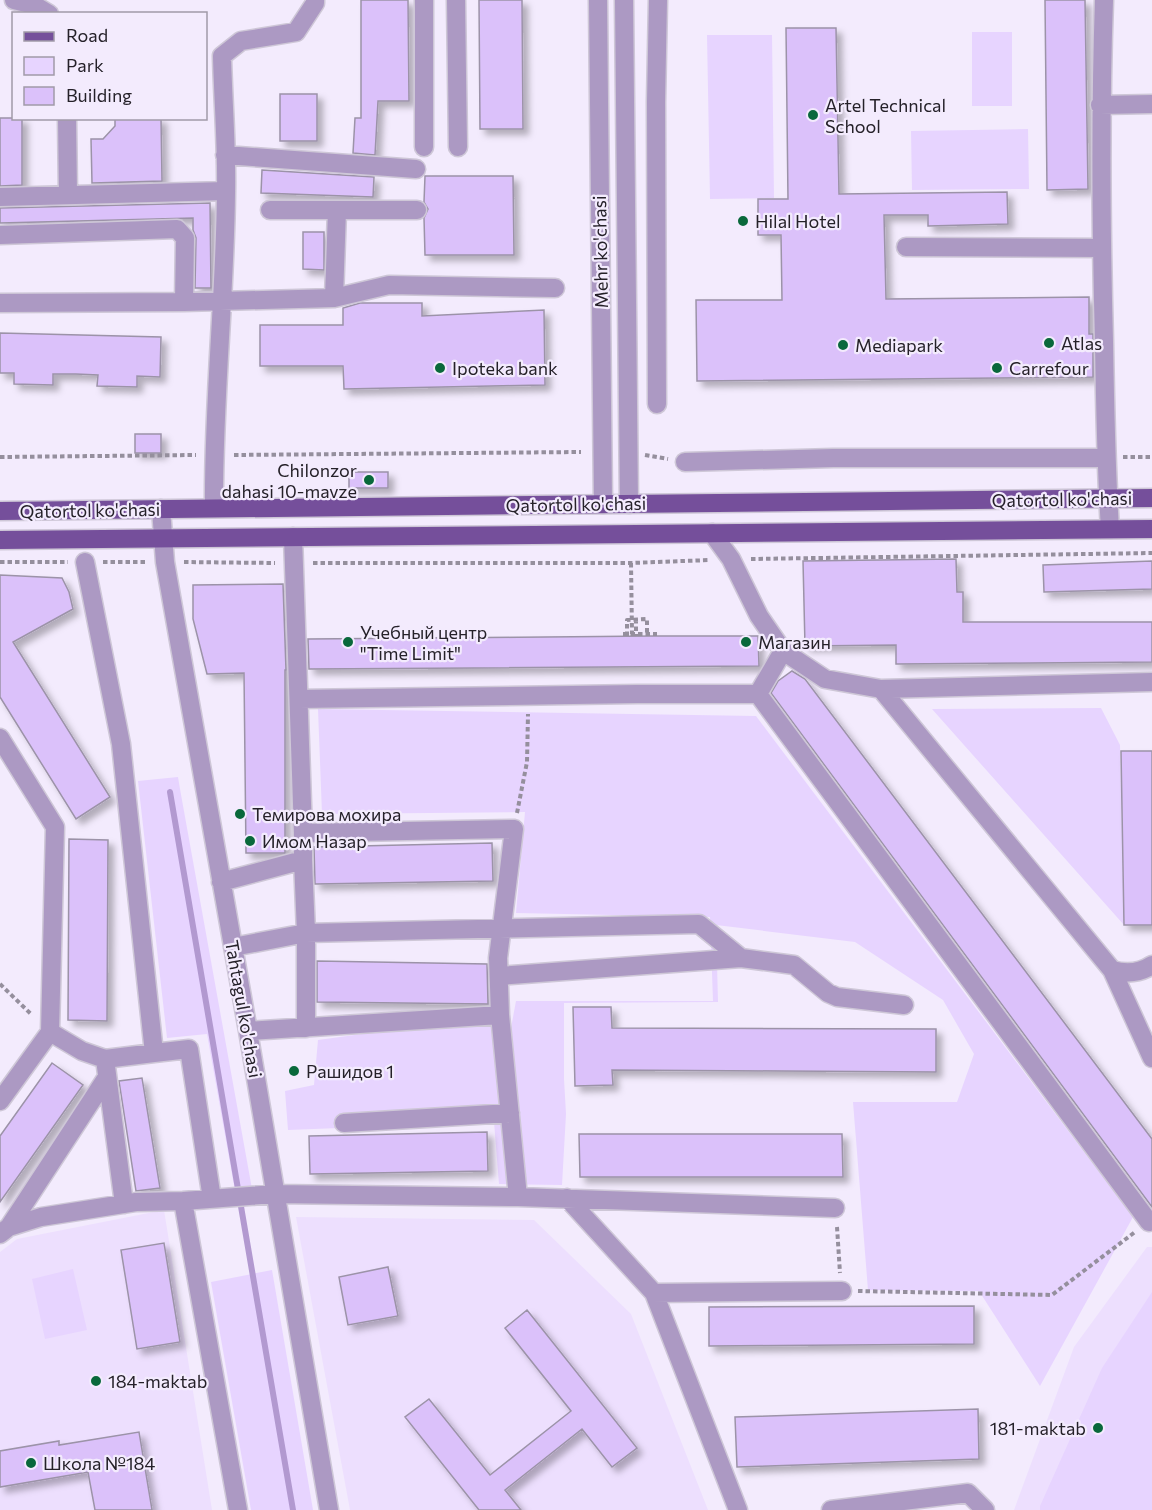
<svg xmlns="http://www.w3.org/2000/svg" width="1152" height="1510" font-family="Commissioner,sans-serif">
	<defs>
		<filter id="shadow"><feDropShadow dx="5.5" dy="5.5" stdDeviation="3" flood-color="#0004"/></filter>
	</defs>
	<rect width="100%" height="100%" fill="#f3ebfd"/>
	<!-- built -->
	<path fill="#eddffe" d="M164,1210L212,1510H0V1252L17,1239Z
		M296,1217L534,1220L631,1314L708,1510H350Z
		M1147,1247H1152V1510H1014L1074,1347Z"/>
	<!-- green -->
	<path fill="#e7d4ff" d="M972,32H1012V106H972Z
		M707,35H772L774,198L710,199Z
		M1028,129L1029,189L912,190L911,131Z
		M1101,708L1120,745L1124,925L932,709Z
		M318,709L756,716L1133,1217L1040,1386L979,1291L868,1290L853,1102H957L974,1054L943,1000L855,942L716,925L718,1002L564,1003V1079L566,1114L562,1185L499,1184L494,1122L288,1130L285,1091L314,1085L318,1040L500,1015L511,1028L516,1001H713L710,917L516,913L525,812L322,814Z
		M178,777L180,789L252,1189L235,1191L207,1034L167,1038L138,781Z
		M73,1269L87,1330L45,1339L32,1279Z
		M272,1270L313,1510H251L211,1282Z
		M1152,1292V1510H1040V1506L1102,1368Z"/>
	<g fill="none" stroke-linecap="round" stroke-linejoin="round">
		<!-- stream -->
		<path stroke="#b299d0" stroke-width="6" d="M170,792L293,1510"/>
	</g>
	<!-- building -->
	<path fill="#dbc1fa" stroke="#9c93a8" stroke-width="1.5" filter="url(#shadow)" d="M361,0H408L409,101H378L375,155L353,153L355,118H361Z
		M479,0H522L523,129H480Z
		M1045,0H1085L1088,189L1047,190Z
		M786,28H836L839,194L1007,192L1008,224L928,226V215H884L886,299L1089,297V334H1093V377L697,381L696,300H782L781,235H758V199H788Z
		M280,94H317V141H280Z
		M0,118H22V185L0,186Z
		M115,118H161L162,181L92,183L91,139H103L115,126Z
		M262,170L374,177L373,197L261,193Z
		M425,176H513L514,255H425L424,218L428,209L424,202Z
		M210,203L211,288H195L196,238L193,230V218L0,223V208Z
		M303,232H324V270L303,269Z
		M360,303H422V316L544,310L545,385L344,389L343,366H260V325H343V308Z
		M0,333L161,337L160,377L137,376V387L97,386L98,375L76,374H53V385L14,384V373H0Z
		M135,434H161V453H135Z
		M349,472H388V488H349Z
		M956,559L957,592H963V622H1152V662L896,664V645L805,646L803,561Z
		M1152,561V589L1044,592L1043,565Z
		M0,575L62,578L69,592L73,609L13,642L110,797L76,819L0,697Z
		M283,584L286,670H285V853H246L244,673L207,674L193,619V585Z
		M653,636H758L759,666L309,669L308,639Z
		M792,671L805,679L1152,1139V1207L771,693L778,681Z
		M1121,751H1152V925H1124Z
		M69,839L108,840L107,1021L68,1020Z
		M492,843L493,881L315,884L314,847Z
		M317,961L487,964L488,1004L317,1002Z
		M573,1007H611L612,1028L936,1029V1072L612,1070L613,1085L575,1086Z
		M52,1063L83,1085L0,1202V1136Z
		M142,1078L160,1188L136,1191L119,1081Z
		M487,1132L488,1171L310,1174L309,1136Z
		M579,1134H842L843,1177H580Z
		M164,1243L180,1342L137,1349L121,1250Z
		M388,1267L398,1316L348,1325L339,1277Z
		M974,1306V1344L709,1346V1307Z
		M527,1310L637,1448L612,1467L582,1429L505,1490L521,1510H479L405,1417L429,1399L490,1475L571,1411L505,1328Z
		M978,1409L979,1459L737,1467L735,1417Z
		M139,1432L152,1510H95L88,1472L0,1487V1451L59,1441V1445Z"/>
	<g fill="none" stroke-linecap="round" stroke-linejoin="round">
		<!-- minor casing -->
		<g stroke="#cec7d7" stroke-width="21">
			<path id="minor" d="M14,0L34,5L49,14
				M424,0V147
				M456,0L458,147
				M598,0L603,504
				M624,0L629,504
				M1104,0C1100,114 1101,228 1104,342C1105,405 1106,467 1110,529
				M1100,105L1152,104
				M67,118L68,195
				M225,155L416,169
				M0,197L226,191
				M270,210H417
				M0,235L177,229L185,238L184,302
				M906,247L1102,248
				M334,298L337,210
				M0,303L184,302L334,298L389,285L555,288
				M657,404L656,102L658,0
				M685,462L833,458H1106
				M214,508C213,403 225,298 226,193C227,147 223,101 222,56L241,41L296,32L315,3V0
				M161,509L165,562L248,1031L329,1510
				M712,533L731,559L759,616L783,651L825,679L881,689L1112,970L1152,1058
				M85,562L121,744L154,1053L189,1049L212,1199
				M783,651L758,694L1149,1222L1152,1220
				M881,689L1152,682
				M299,699L637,694H758
				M0,738L55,827L50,1032L0,1101
				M303,860L306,933V1028
				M221,882L303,860V833L293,537
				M233,947L306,933L699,924L741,958L794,965L828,993L837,997L904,1005
				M1112,970C1126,974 1140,973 1152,965
				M499,976L741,958
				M248,1031L500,1015L498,958L514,829L303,833
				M50,1032L82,1051L105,1059L154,1053
				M105,1059L124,1204
				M344,1123L510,1113
				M518,1197L835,1208
				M567,1198L654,1293L842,1291
				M183,1201L238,1510
				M9,1227L107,1077
				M0,1234L9,1227L41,1217L136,1202L183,1201L275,1194L518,1197L500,1015
				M654,1293L738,1510
				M831,1510L968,1493L985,1510"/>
		</g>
		<!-- major casing -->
		<g stroke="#cec7d7" stroke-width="21">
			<path id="major" d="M0,511L1152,498
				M0,540L1152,529"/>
		</g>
		<!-- path -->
		<path stroke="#958f9d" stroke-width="4" stroke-dasharray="4.5 3" stroke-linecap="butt" d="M234,455L581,452
			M645,455L668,459
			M0,457L196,455
			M1123,457H1152
			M751,559L1152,553
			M0,562H68
			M103,562H146
			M184,562L275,563
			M313,563H631L710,560
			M631,563L632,634
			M636,619V636
			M623,634H657
			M627,636V620L647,619V634
			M517,813L527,762L528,714
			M0,984L32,1015
			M837,1227L840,1273
			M858,1291L1052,1295L1135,1232"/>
		<!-- minor -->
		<use href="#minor" stroke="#ac99c3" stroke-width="18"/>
		<!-- major -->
		<use href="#major" stroke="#754f9b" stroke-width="18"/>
	</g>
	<!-- markers -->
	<g fill="#09683b" stroke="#f3ebfd" stroke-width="2">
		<circle cx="813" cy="115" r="6"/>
		<circle cx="743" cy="221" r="6"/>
		<circle cx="1049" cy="343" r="6"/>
		<circle cx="843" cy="345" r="6"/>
		<circle cx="440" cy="368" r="6"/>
		<circle cx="997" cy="368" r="6"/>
		<circle cx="369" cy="480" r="6"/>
		<circle cx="348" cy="642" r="6"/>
		<circle cx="746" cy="642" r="6"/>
		<circle cx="240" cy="814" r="6"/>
		<circle cx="250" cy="841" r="6"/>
		<circle cx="294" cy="1071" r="6"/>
		<circle cx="96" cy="1381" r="6"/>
		<circle cx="1098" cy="1428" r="6"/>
		<circle cx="31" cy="1463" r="6"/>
	</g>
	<g text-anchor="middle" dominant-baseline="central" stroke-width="4.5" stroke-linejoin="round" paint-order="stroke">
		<!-- poi labels -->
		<g font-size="18" fill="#252129" stroke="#f3ebfd" text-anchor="start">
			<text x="825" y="105">Artel Technical<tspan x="825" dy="21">School</tspan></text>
			<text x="755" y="221">Hilal Hotel</text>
			<text x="1061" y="343">Atlas</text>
			<text x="855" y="345">Mediapark</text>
			<text x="452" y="368">Ipoteka bank</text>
			<text x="1009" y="368">Carrefour</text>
			<text x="357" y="470" text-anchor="end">Chilonzor<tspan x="357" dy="21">dahasi 10-mavze</tspan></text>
			<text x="360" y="632">Учебный центр<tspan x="360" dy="21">"Time Limit"</tspan></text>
			<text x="758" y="642">Магазин</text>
			<text x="252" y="814">Темирова мохира</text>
			<text x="262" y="841">Имом Назар</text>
			<text x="306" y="1071">Рашидов 1</text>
			<text x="108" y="1381">184-maktab</text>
			<text x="1086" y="1428" text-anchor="end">181-maktab</text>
			<text x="43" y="1463">Школа №184</text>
		</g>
		<!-- street labels -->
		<g font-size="18" fill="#252129" stroke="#f3ebfd">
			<text transform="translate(600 252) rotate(-91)">Mehr ko'chasi</text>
			<text transform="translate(1062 499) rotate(-1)">Qatortol ko'chasi</text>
			<text transform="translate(576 504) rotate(-1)">Qatortol ko'chasi</text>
			<text transform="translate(90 510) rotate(-1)">Qatortol ko'chasi</text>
			<text transform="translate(244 1009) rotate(80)">Tahtagul ko'chasi</text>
		</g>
	</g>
	<!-- legend -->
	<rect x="12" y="12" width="195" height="108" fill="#f3ebfd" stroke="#a19aa8" stroke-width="1.5"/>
	<rect x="24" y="32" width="30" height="9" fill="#754f9b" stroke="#a19aa8" stroke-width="1.5"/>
	<text x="66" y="42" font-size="18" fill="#252129">Road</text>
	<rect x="24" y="57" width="30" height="18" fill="#e7d4ff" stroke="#a19aa8" stroke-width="1.5"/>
	<text x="66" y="72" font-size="18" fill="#252129">Park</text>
	<rect x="24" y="87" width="30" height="18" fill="#dbc1fa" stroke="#a19aa8" stroke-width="1.5"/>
	<text x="66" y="102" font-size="18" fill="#252129">Building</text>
</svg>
